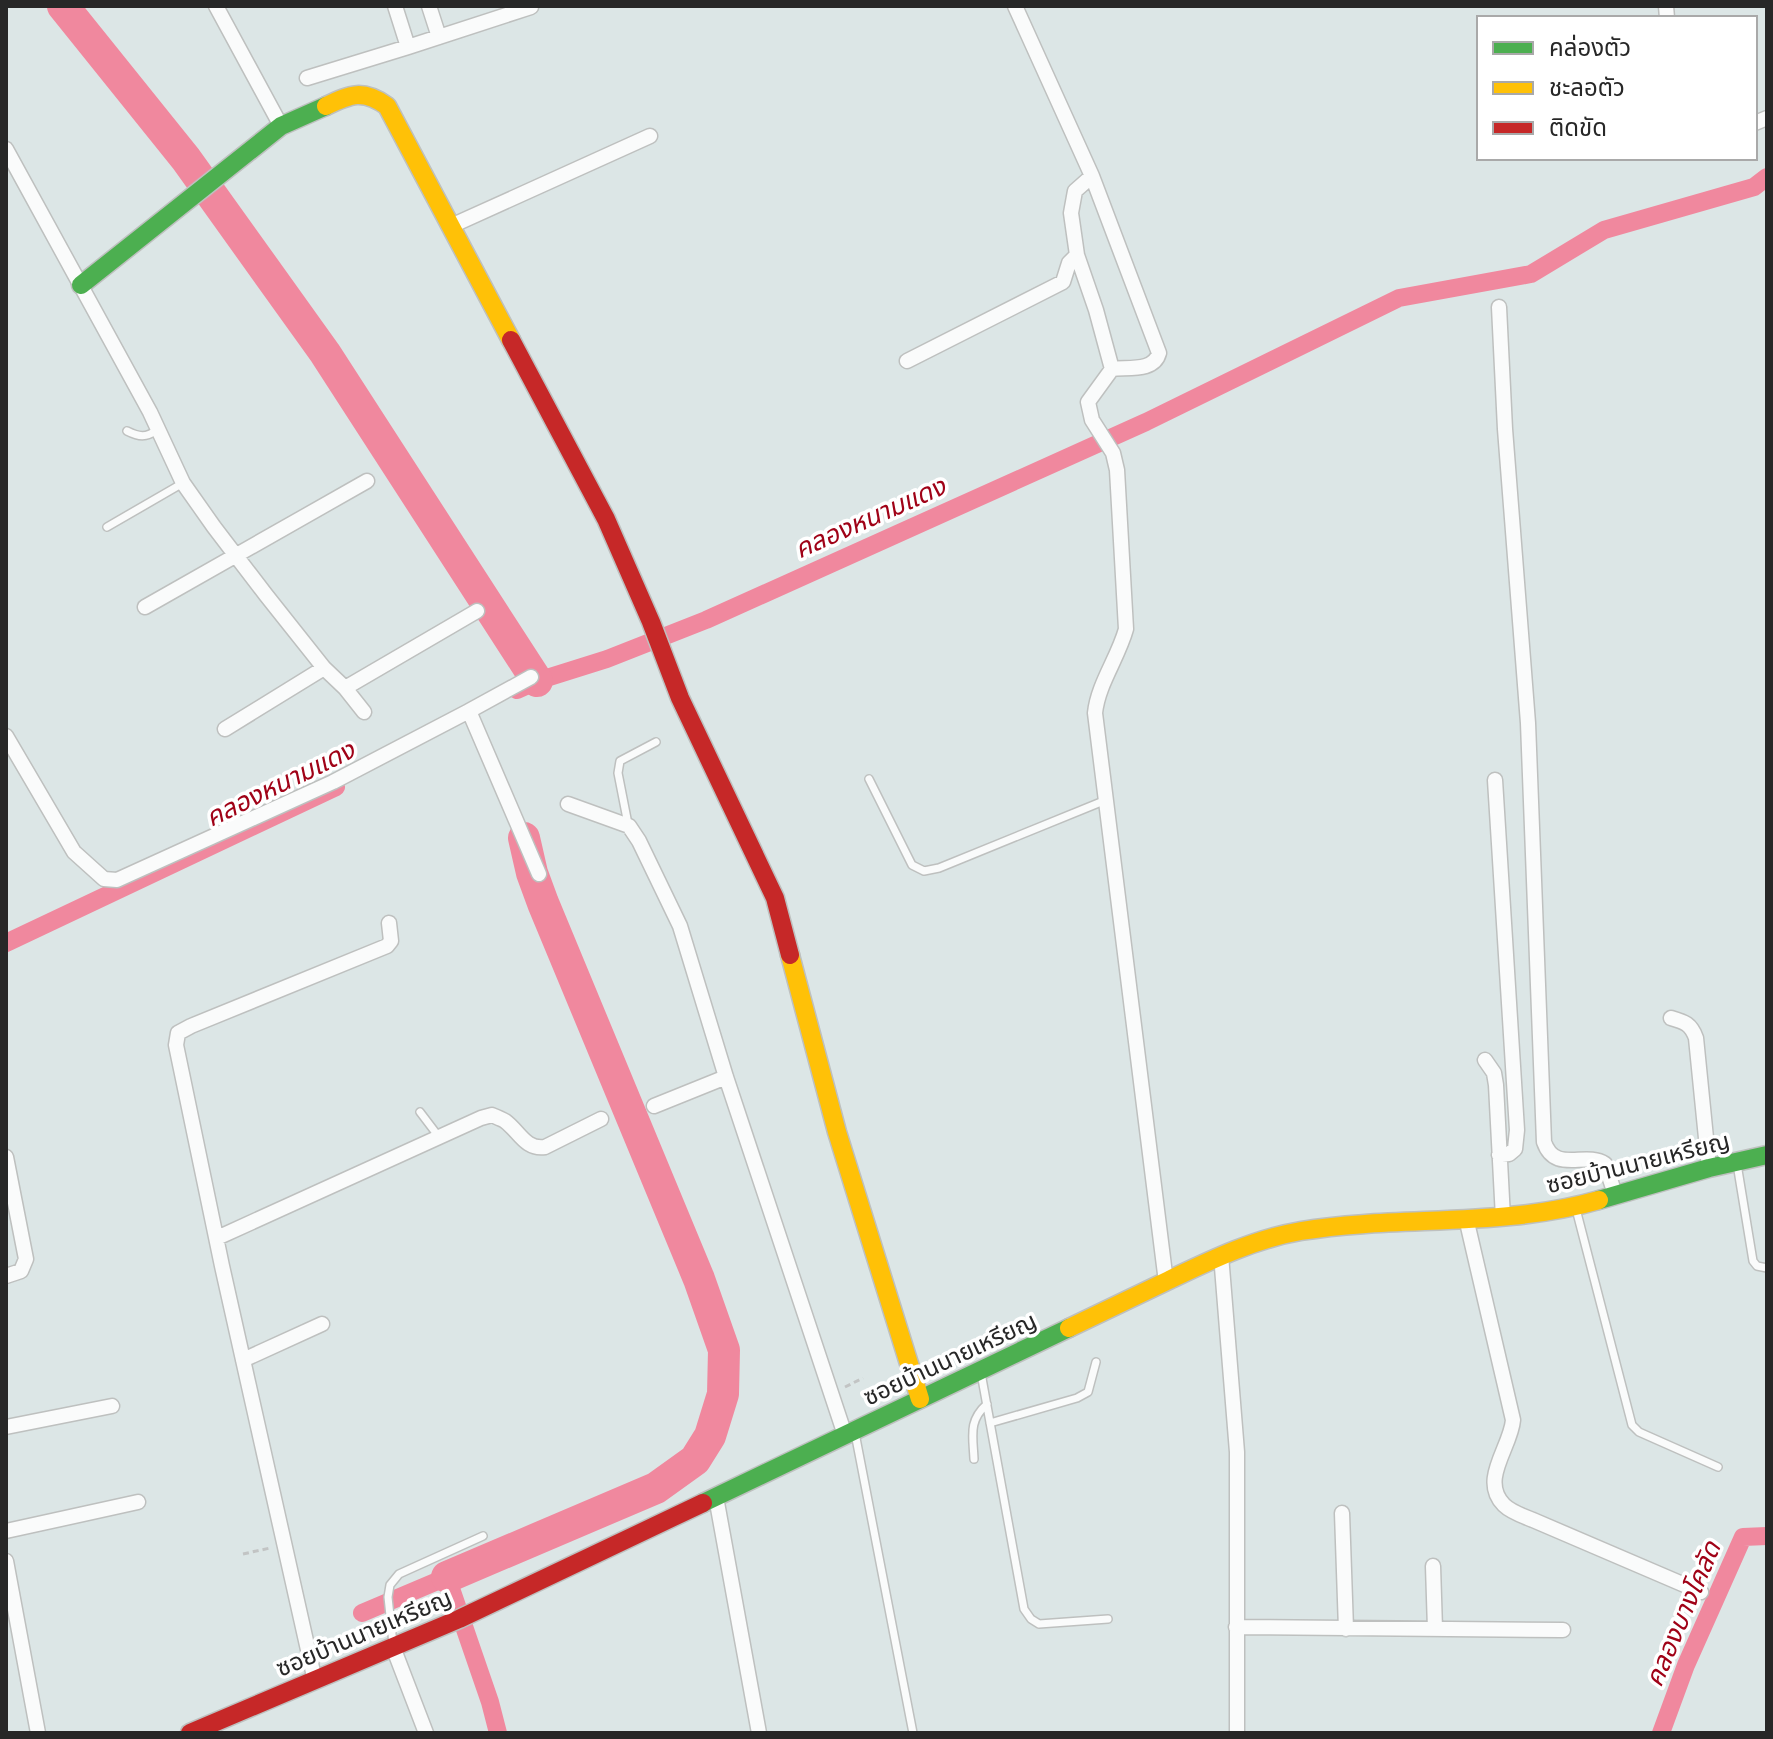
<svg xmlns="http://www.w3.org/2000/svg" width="1773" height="1739" font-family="'Fira Sans Condensed','Noto Sans Thai',sans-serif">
	<rect width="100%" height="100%" fill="#dce6e6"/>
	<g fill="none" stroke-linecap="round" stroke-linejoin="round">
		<!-- canal -->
		<path stroke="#f0889e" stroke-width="18" d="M517,690L537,681L607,659L706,620L1146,422L1399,298L1531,274L1604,230L1754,187L1767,177
			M6,943L336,787
			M362,1613L447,1577L490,1702L498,1733
			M1661,1733L1686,1665L1743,1537L1767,1536"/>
		<!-- river -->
		<path stroke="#f0889e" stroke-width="32" d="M63,6L186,159L325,353L537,681
			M447,1577L656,1488L695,1460L710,1436L723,1394L724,1350L699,1279L543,903L532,873L524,838"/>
		<!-- lane casing -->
		<g stroke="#bec0bf" stroke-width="10">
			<path id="lane" d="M127,431C139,437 146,438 157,430
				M107,527L183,483
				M869,779L912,865L924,871L939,868L1106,800
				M628,824L618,773L620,761L656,742
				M420,1112L439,1137
				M1737,1164L1753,1261L1757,1266L1767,1268
				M1576,1209L1632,1425L1639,1432L1718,1467
				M981,1373L1024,1609L1031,1619L1039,1624L1108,1619
				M990,1423L1077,1398L1088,1392L1096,1362
				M855,1433L913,1733
				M974,1459C973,1436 968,1421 987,1404
				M393,1644L388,1597L390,1585L399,1574L483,1536"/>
		</g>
		<!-- street casing -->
		<g stroke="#bec0bf" stroke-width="17">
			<path id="street" d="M216,6L281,126
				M395,6L408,47
				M429,6L439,37
				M1015,6L1092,176L1159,353C1154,372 1128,367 1112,369
				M1666,6L1667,18
				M307,78L408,47L531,7
				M1755,123L1767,118
				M6,149L150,412L183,483L214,527L266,595L324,668L345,688L364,712
				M1092,176L1075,191L1071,213L1077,255L1096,310L1112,369L1088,402L1092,420L1113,453L1117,470L1126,629C1118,658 1098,684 1095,713L1166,1282
				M451,226L650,136
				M1499,307L1505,429L1528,723L1544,1142C1555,1174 1585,1151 1605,1164L1615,1194
				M907,361L1063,282L1069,263L1077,255
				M145,607L367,481
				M345,688L477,611
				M469,711L531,677
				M225,729L324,668
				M6,736L74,852L104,879L117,880L333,782L469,711L539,874
				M1495,780L1517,1130L1515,1149L1509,1154L1499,1155
				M568,804L629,826L639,841L680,926L726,1077L845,1435
				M1671,1018C1685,1022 1691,1024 1696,1038L1709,1168
				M1485,1060L1494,1073L1496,1085L1503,1218
				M654,1106L726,1077
				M6,1157L26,1259L21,1271L6,1276
				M1466,1218L1513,1420C1511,1447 1479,1480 1504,1505C1511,1512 1523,1516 1533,1520L1701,1592
				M217,1238L481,1118L492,1115C494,1116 504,1120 505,1121C519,1131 525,1150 545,1147L601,1119
				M1221,1255L1237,1452V1733
				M243,1360L322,1324
				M6,1427L112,1406
				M716,1497L759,1733
				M1342,1513L1346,1629
				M6,1531L138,1502
				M6,1561L38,1733
				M1433,1566L1435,1629
				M1236,1627L1563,1630
				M393,1647L426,1733
				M315,1681L222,1266L176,1045L178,1033L191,1026L387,946L391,941L389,923"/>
		</g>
		<!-- fast casing -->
		<g stroke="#bec0bf" stroke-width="21">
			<path id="fast" d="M81,285L281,126L326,106
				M1599,1200L1709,1168L1767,1155
				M703,1503L1069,1328"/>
		</g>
		<!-- slow casing -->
		<g stroke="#bec0bf" stroke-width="21">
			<path id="slow" d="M326,106C351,94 363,89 387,106L511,340
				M790,955L837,1132L920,1399
				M1069,1328C1102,1312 1136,1296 1169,1280C1211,1260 1254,1239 1301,1231C1399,1215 1502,1228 1599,1200"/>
		</g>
		<!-- jam casing -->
		<g stroke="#bec0bf" stroke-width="21">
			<path id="jam" d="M511,340L606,519L651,622L680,698L775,898L790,955
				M190,1733L459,1619L703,1503"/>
		</g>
		<!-- path -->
		<path stroke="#c2c4c4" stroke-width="3" stroke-dasharray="6 4" stroke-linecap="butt" d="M845,1387L863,1378
			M243,1554L270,1548"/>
		<!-- lane -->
		<use href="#lane" stroke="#fafbfb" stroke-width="7"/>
		<!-- street -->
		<use href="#street" stroke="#fafbfb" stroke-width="14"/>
		<!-- fast -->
		<use href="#fast" stroke="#4caf50" stroke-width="18"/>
		<!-- slow -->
		<use href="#slow" stroke="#ffc107" stroke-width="18"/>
		<!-- jam -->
		<use href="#jam" stroke="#c62828" stroke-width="18"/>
	</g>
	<g text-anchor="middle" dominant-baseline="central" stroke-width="7" stroke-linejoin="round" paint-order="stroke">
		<!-- street labels -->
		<g font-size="24" fill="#272727" stroke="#fff">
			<text transform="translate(1638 1163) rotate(-14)">ซอยบ้านนายเหรียญ</text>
			<text transform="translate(950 1359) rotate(-25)">ซอยบ้านนายเหรียญ</text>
			<text transform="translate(364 1633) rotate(-23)">ซอยบ้านนายเหรียญ</text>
		</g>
		<!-- water labels -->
		<g font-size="26" font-style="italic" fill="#a00217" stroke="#fff">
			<text transform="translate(870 518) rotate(-24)">คลองหนามแดง</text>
			<text transform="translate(280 784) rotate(-26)">คลองหนามแดง</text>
			<text transform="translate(1683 1614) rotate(-67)">คลองบางโคลัด</text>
		</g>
	</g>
	<!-- border -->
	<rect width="1773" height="1739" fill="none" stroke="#272727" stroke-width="16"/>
	<!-- legend -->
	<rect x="1477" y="16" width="280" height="144" fill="#ffffff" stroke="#a9a9a9" stroke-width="2"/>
	<rect x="1493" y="42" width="40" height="12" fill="#4caf50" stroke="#a9a9a9" stroke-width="2"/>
	<text x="1549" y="56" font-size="24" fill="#272727">คล่องตัว</text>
	<rect x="1493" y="82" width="40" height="12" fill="#ffc107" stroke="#a9a9a9" stroke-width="2"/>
	<text x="1549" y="96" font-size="24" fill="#272727">ชะลอตัว</text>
	<rect x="1493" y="122" width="40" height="12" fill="#c62828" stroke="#a9a9a9" stroke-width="2"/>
	<text x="1549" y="136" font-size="24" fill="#272727">ติดขัด</text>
</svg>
